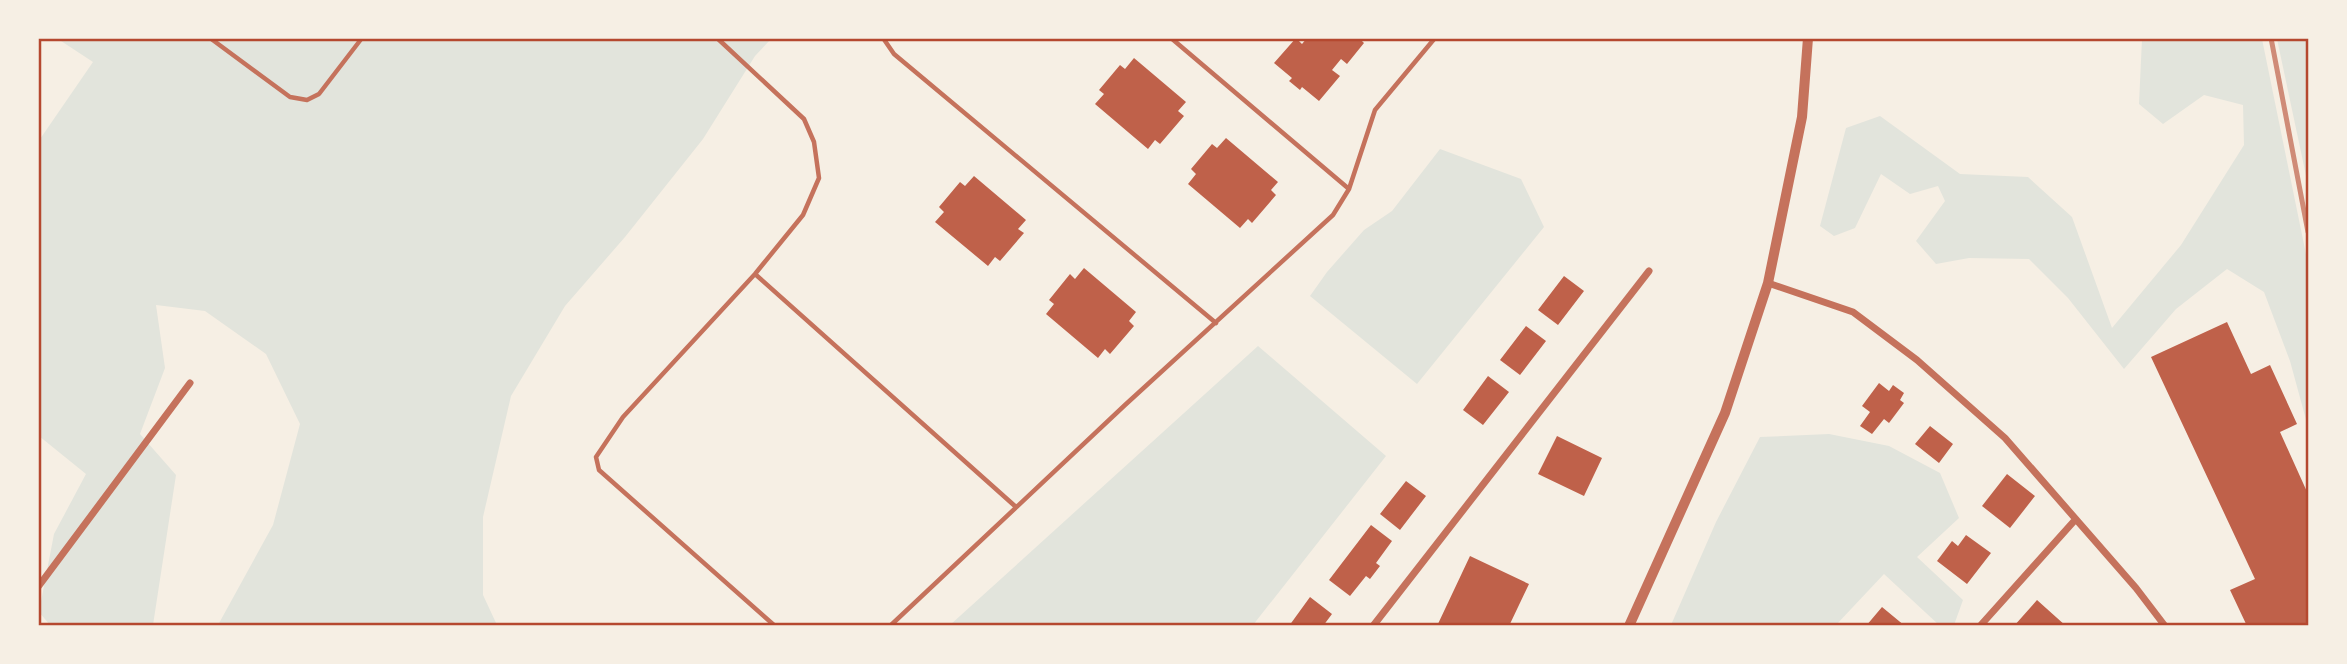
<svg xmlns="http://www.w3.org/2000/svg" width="2347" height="664" font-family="'PT Sans Narrow',sans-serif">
	<rect width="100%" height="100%" fill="#f6efe4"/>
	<!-- green -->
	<path fill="#e2e4dc" d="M58,39H771L755,56L703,139L625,237L565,306L511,396L483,517V595L497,625H218L273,525L300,424L266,354L205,311L156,305L165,368L140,434L176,475L153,625H50L39,612L54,534L86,474L39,436L38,142L93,62Z
		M2142,39H2262L2308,264V427L2290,361L2264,292L2227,269L2176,309L2124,369L2068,298L2029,259L1969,258L1936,264L1916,241L1945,201L1938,186L1910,194L1881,174L1855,228L1834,236L1820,226L1846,128L1880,116L1960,174L2028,177L2072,217L2112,328L2181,245L2244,145L2243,105L2204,95L2163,124L2139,104Z
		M2277,39H2308V185Z
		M1440,149L1521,179L1544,227L1417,384L1310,296L1327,272L1364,230L1392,211Z
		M1258,346L1386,456L1253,625H950Z
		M1829,434L1889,446L1940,473L1959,518L1917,557L1963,600L1954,625H1939L1884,574L1836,625H1671L1716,522L1760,437Z"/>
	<!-- building -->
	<path fill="#bf614a" d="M1296,38L1302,44L1307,38H1359L1364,43L1347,64L1341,59L1332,70L1340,76L1319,101L1302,87L1300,90L1289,81L1292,78L1274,63Z
		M1134,58L1186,102L1178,111L1184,116L1160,144L1155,140L1148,149L1095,104L1104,94L1099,90L1120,65L1125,69Z
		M1226,138L1278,182L1271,190L1276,195L1252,223L1248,219L1240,228L1188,184L1196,174L1191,169L1212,144L1217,148Z
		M974,176L1026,220L1018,229L1024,233L1000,261L995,257L988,266L935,222L944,212L939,207L960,182L965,186Z
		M1084,268L1136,312L1129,321L1134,326L1110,354L1105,349L1098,358L1046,314L1054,304L1049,300L1070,274L1075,279Z
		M1564,276L1584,291L1558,325L1538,310Z
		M2227,322L2251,374L2270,365L2297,424L2280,432L2308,494V626H2247L2230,590L2255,579L2151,357Z
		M1526,326L1546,341L1520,375L1500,360Z
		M1488,376L1509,392L1483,425L1463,410Z
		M1879,383L1889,391L1893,385L1904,393L1900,400L1904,403L1889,423L1884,419L1872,434L1860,426L1870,412L1862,406Z
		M1930,426L1953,444L1939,463L1915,444Z
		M1557,436L1602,458L1584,496L1538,474Z
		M2007,474L2035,496L2010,528L1982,506Z
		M1406,481L1426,496L1400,530L1380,514Z
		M1371,525L1392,541L1376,563L1380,566L1370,579L1366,576L1350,596L1329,580Z
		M1966,535L1991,553L1967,584L1937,561L1952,541L1958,546Z
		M1470,556L1529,584L1509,626H1437Z
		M1310,597L1332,614L1323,626H1289Z
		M2037,600L2066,626H2014Z
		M1882,607L1905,626H1866Z"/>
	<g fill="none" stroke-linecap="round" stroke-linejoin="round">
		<!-- service -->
		<path stroke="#c5725c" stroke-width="4.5" d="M210,38L290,97L307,100L319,94L362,38
			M717,38L804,119L814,142L819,178L803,215L755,274L623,417L596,457L599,470L775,626
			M883,38L894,54L1216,323
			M1171,38L1349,189
			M755,274L1016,507
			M890,626L1125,405L1333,215L1349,189L1375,110L1435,38"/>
		<!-- minor -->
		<path stroke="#c5725c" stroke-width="7" d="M1768,283L1853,312L1917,360L2005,438L2136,588L2165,626
			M38,587L190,383
			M1373,626L1649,271
			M1980,626L2075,520"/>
		<!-- tertiary -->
		<path stroke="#c5725c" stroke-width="10" d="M1629,626L1725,413L1768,283L1802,117L1808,38"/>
		<!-- rail -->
		<path stroke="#cf8b77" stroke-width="5" d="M2271,38L2308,232"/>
	</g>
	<!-- border -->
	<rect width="2347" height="664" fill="none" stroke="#f6efe4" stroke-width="80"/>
	<rect x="40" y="40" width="2267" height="584" fill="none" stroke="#b5482f" stroke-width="2.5"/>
</svg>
